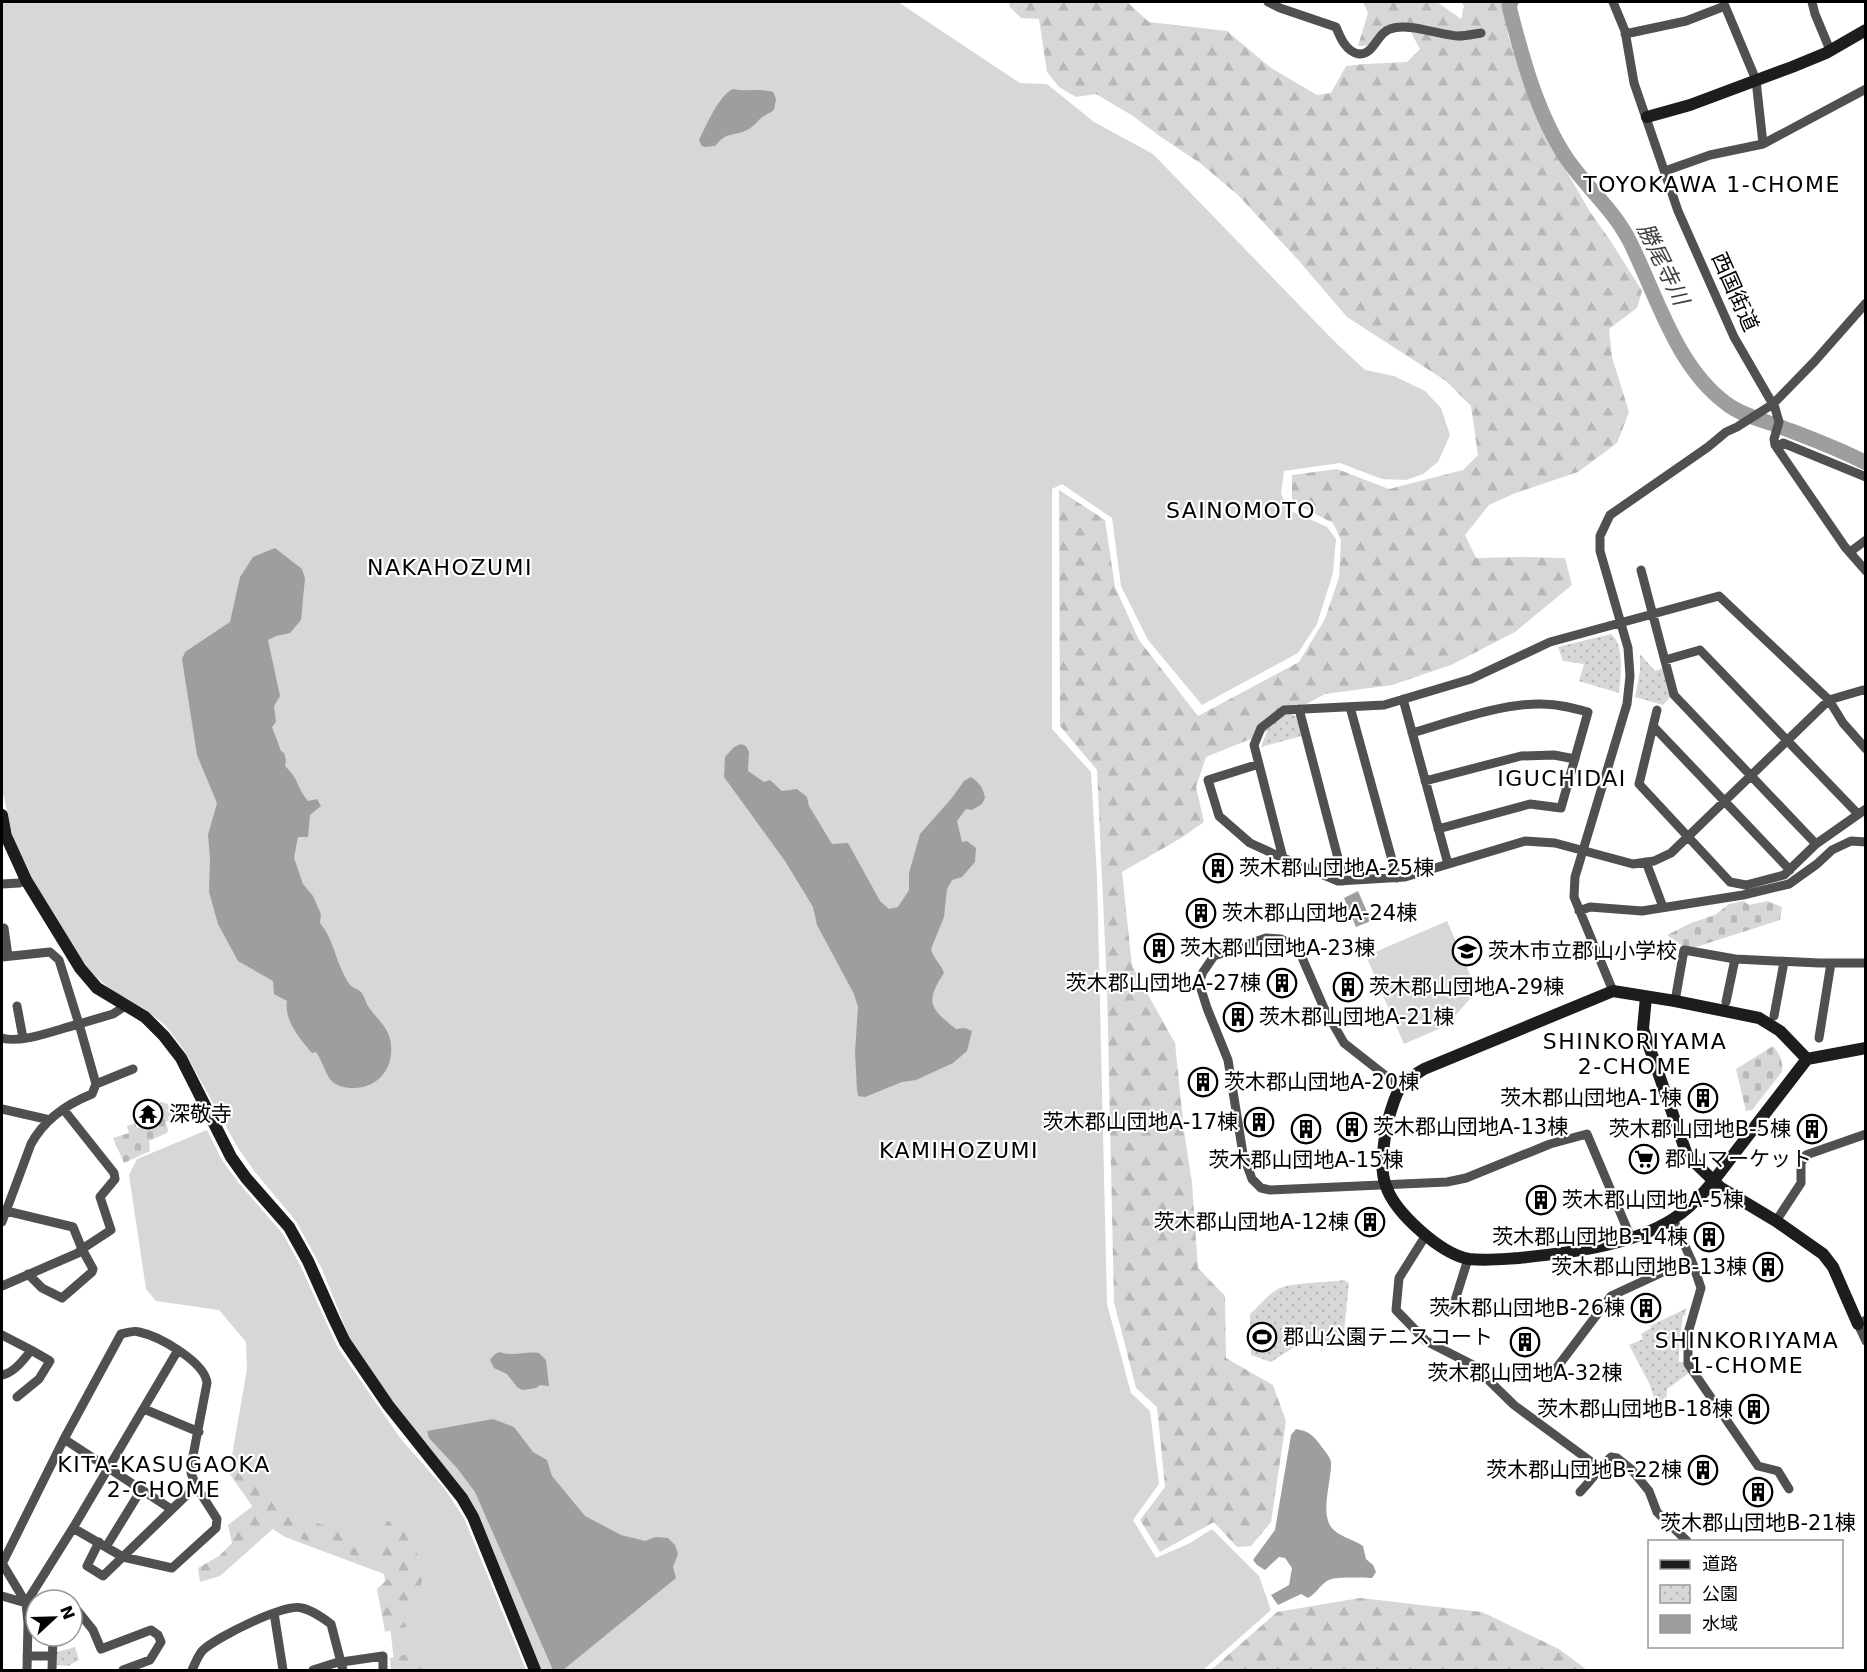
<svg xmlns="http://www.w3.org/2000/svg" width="1867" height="1672" font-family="'DejaVu Sans','Noto Sans JP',sans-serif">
	<defs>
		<pattern id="forest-firs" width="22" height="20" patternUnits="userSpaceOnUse" patternTransform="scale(1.5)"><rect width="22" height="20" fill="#d7d7d7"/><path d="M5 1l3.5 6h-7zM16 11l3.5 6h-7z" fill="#b7b7b7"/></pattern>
		<pattern id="cemetery-stones" width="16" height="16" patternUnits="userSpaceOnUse" patternTransform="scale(1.5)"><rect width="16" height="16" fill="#d7d7d7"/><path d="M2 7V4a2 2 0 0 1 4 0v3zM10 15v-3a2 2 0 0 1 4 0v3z" fill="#b7b7b7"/></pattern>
		<pattern id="park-dots" width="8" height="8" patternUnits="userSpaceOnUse" patternTransform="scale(1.5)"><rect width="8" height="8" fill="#d7d7d7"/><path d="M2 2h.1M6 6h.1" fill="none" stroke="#b7b7b7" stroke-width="1.8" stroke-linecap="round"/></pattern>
	</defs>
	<rect width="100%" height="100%" fill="#fff"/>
	<!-- grass -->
	<path fill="#d7d7d7" d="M2,2H898L1020,83L1047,84L1094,122L1153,154L1333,340L1365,370L1394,376L1425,391L1441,408L1450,435L1438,462L1423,474L1406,480L1382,479L1340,463L1284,471L1281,494L1289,510L1327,527L1336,539L1333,573L1317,624L1298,653L1202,705L1148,640L1121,586L1112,518L1062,484L1052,489V729L1091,772L1097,877L1107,1304L1131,1393L1150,1411L1159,1484L1133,1520L1156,1558L1190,1543L1212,1529L1259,1576L1271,1610L1203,1670H540L468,1498L393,1403L350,1339L322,1269L296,1221L255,1172L238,1148L182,1047L165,1025L143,1008L114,992L97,978L82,960L22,862L13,837L2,789Z
		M1447,921L1477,991L1446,1026L1404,1044L1366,956Z
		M207,1130L222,1160L238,1182L283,1234L300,1265L338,1348L401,1439L444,1488L464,1518L526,1670H395L384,1574L285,1537L264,1523L229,1473L247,1369L246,1342L219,1310L156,1301L146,1289L129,1175L137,1159Z"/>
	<!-- forest -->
	<path fill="url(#forest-firs)" d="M1010,2H1127L1149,22L1227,31L1271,68L1317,95L1331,93L1346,66L1365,64L1407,62L1420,49L1407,25L1393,24L1377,45L1358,46L1368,13L1363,2H1437L1461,19L1464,7L1462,2H1505L1508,35L1534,103L1567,172L1590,212L1610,240L1642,291L1637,308L1609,329L1612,357L1629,412L1617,443L1578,472L1513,494L1489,505L1465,535L1476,558L1521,557L1565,558L1572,585L1515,632L1451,665L1392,685L1325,694L1293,711L1263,734L1206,757L1196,787L1204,822L1181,838L1122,872L1132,966L1175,1043L1184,1131L1192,1183L1198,1268L1225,1296L1226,1358L1273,1385L1286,1421L1271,1522L1251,1546L1237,1547L1214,1522L1160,1552L1140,1520L1165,1487L1157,1407L1136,1388L1114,1302L1107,986L1097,770L1060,726L1059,490L1105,520L1115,587L1139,640L1198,716L1299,662L1325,619L1339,577L1341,540L1333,523L1292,502V475L1337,469L1389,489L1463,470L1478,455L1471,406L1446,381L1347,317L1299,261L1239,196L1200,163L1161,137L1133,116L1096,94L1076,97L1059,87L1047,72L1039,19L1021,18L1009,6Z
		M226,1468H247L291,1513L379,1546L386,1522L399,1518L425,1570L409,1626L385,1632L377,1589L388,1579L385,1566C350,1552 307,1545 275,1527L220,1576L200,1582L198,1568L219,1556L232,1543L228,1525L254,1505Z
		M1360,1598L1482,1612L1559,1649L1587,1670H1211L1277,1612Z
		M416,1652L425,1670H391L390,1658Z"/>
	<!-- cemetery -->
	<path fill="url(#cemetery-stones)" d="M1744,901L1749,905L1768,901L1782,907L1780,920L1696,947H1684L1667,935L1691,923L1715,915L1729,904Z
		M1773,1046C1780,1054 1783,1061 1782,1072L1752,1110L1746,1111L1736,1069Z
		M161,1102L168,1104L171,1116L168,1117L169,1120L166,1122L168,1130L167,1133L149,1141L150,1151L124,1163L113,1138L129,1133L127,1126L135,1123L137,1128L161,1118L156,1105Z"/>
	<!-- park -->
	<path fill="url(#park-dots)" d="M1611,634C1625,645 1621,677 1619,693L1579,681L1584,664L1563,661L1558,647Z
		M1640,654L1655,671L1663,668L1671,696L1663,705L1635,697L1640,671Z
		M1289,713L1296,716L1302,736L1261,747C1267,731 1271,716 1289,713Z
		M1344,1280L1349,1283L1343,1342L1309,1343L1296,1346L1271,1362L1251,1355L1250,1314C1259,1306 1267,1295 1278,1289C1292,1282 1326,1283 1344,1280Z
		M1687,1308L1685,1315L1683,1316L1679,1342V1362H1685L1689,1373L1667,1389L1666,1403L1657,1408L1650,1385L1629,1345L1643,1339L1641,1334L1651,1328L1650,1326Z
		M75,1647L79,1660L68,1666L57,1665V1652Z"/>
	<!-- water -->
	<path fill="#9e9e9e" d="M733,89C747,92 759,88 773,92L776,99L774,110C770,113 765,115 761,118C756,123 752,128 745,131C730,137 728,131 715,146L704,147L701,145L699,140C706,126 719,95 733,89Z
		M275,548L302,569L305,578L301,620L290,633L276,636L268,640L280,696L274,706L276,722L272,727L281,751L284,753L286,760L285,766C299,779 297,788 308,801L317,799L321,806L310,815L308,837H298L294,858L303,884L313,896L321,914L320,923C332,937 335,956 343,973C345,976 347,982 350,985C353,988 358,989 361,992C365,997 366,1004 370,1009C377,1019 387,1026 390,1039C396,1066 379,1089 352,1088C347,1088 338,1086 334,1083C326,1078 323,1061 316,1052L312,1053C300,1039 284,1021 287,1001L274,994L273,981L238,961L218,924L209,892L210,859L208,835L217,803L197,755L182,659L185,652L230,622L240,577L253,557Z
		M741,744L746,746L749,752L748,771L764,782L770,780L782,791L797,789L807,797L809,806L832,844L848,843L880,901L889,909L898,907L909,890V873L920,834L951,799L964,781L971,777C980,783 983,788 985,798L982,804L972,810L966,809L957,821L962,842L967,841L976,848L975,862L962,877L952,880L947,889L944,917L931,949C934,960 941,964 944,973C924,1003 931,1009 956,1029L965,1028L972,1031L967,1051L953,1063L916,1080L902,1082L865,1097L858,1096L857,1090L855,1053L858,1007L854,994L817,925L813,907L785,861L724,777L725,757L734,747Z
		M1358,891L1371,921L1356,927L1344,898Z
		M499,1352C515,1357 524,1351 539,1353L546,1360L549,1386L540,1385L536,1388L522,1390L517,1387L507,1374L494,1368L490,1360L494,1355Z
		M493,1419L514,1427L533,1452L547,1460L552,1476L585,1516L621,1535L645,1541L656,1537L668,1538L675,1545L678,1554L673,1567L676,1578L563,1670H553L475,1492L457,1468L429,1438L427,1431Z
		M1296,1429C1309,1431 1314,1436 1321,1446C1325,1451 1330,1457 1331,1462C1332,1480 1320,1511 1331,1527C1339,1537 1353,1539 1363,1546L1366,1559L1373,1565L1376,1572L1372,1578C1361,1578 1334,1576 1327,1581C1319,1586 1316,1594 1308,1598L1301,1594L1278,1605L1271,1595L1289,1585L1292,1568L1285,1558L1279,1557L1265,1570L1257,1565L1253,1560L1275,1530L1291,1435Z"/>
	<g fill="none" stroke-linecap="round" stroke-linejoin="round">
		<!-- river -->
		<path stroke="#9e9e9e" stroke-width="15" d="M1511,2L1509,6C1522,57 1537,114 1567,159C1587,188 1614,210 1630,242C1657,296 1676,367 1727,404C1740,414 1758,419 1773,424C1804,436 1836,447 1866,463"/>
		<!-- street -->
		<path stroke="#505050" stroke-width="9" d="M1268,2L1280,8L1336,27C1340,37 1346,52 1359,54C1374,55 1377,33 1390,29C1408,22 1439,35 1458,36C1466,36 1474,34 1481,33
			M1613,2L1625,31L1634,83L1678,211L1734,337L1775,408L1779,422L1774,439L1775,445L1845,547L1866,571
			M1812,2L1815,14L1830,50
			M1625,34L1686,21L1725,6L1756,80L1763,144
			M1665,171L1710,155L1763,144L1866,89
			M1777,448L1783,443L1866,477
			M1850,552L1866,540
			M1641,570L1674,695L1816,844
			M1665,660L1700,650L1858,814
			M1866,691L1863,690L1829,700L1719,596L1550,642L1471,679L1384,705L1284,710L1261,728L1254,745L1283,858L1338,881L1405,877L1525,841L1555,843L1633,864L1654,861L1671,853L1829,700L1843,723L1866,749
			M1403,699L1448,864
			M1350,707L1397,878
			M1299,709L1344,881
			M1657,710L1639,784L1730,882L1746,885L1784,875L1816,844L1866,809
			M1653,726L1790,870
			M1412,733C1450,722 1503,703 1542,704C1558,704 1573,708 1588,712L1561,808L1530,804L1438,829
			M1259,764L1208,780L1219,816L1250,843L1283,858
			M1425,781L1521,756L1554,755L1575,759
			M1646,862L1663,907
			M2,884L19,883L26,880
			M1579,911L1590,907L1642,911L1743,895L1789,884L1817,864L1832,850L1851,841L1866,842
			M4,928L8,956
			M2,957L50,952L59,960L79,1024C58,1029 22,1044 2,1038
			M1613,991L1574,897L1575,877L1627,704L1630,676L1628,648L1600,551V536L1610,515L1708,447L1726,432L1737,427L1773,404L1814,362L1866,303
			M1675,1001L1684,950L1735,959L1819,963H1866
			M1726,1002L1735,959
			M17,1006L23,1038
			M1774,1016L1784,962
			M1819,1038L1831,963
			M96,1084L133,1069
			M1400,1087L1344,1043L1324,1008L1297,946L1281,939L1266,938L1214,956L1203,972L1199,983L1207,1008L1228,1060L1243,1154L1252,1179L1261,1188L1270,1190L1447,1182L1466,1178L1550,1144L1587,1134L1631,1238
			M2,1109L50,1120
			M2,1210L73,1227L82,1249L78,1253L2,1286
			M1673,1219L1693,1264L1701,1288L1688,1333V1364L1758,1466L1778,1471L1789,1489
			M1776,1221L1801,1183V1163L1806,1155L1866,1134
			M2,1222L31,1144C44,1120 67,1104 92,1094L96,1084L79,1024L113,1014L125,1006
			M1426,1235L1399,1278L1396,1310L1426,1341L1473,1365L1514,1405L1601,1469
			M28,1274L42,1288L62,1298L92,1272L93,1269L82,1249L111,1230L100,1197L115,1179L114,1173L64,1110
			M1452,1310L1468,1259
			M1866,1320L1858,1324L1866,1341
			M2,1335L31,1350C24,1360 14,1373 2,1375
			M1552,1374L1611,1296L1691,1259
			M17,1397L39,1379L50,1361L31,1350
			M144,1409L199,1432
			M64,1439L171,1509
			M1580,1492C1591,1481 1600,1467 1611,1457L1617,1458L1631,1469L1649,1491L1657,1512L1687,1541
			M99,1542L87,1566L103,1576L196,1486
			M106,1547L141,1490
			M2,1563L26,1603L28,1623L27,1670
			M2,1564L64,1439L121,1334C126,1333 134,1330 139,1332C159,1336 205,1362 207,1383L192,1461L191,1473L196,1486L217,1519L216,1528L172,1568L123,1557L73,1528
			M2,1596L26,1603L73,1528L178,1350
			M72,1610H77L93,1630L101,1649L151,1630L158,1635L161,1642L150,1660L123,1670
			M274,1613L283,1670
			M27,1656H52
			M52,1670L53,1636
			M192,1670C195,1664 198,1655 203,1650C217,1637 285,1603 302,1608C312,1610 323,1618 331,1624L343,1670
			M313,1670L335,1663L383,1656V1670"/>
		<!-- secondary -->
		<path stroke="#1d1d1d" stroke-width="12" d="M1647,117L1690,105L1792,67L1826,53L1866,30
			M2,815L6,836L26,880L80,968L97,988L145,1017L164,1036L181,1058L231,1157L246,1178L289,1227L308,1261L334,1319L345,1342L388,1405L462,1498L473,1517L535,1670
			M1646,997L1643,1029L1687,1155L1721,1188L1776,1221L1823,1254L1833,1267L1858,1324
			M1807,1059L1780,1031L1759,1018L1675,1001L1613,991L1424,1069C1416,1074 1409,1078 1402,1085C1395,1093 1386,1125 1385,1136C1383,1152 1380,1171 1386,1186C1395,1213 1441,1254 1469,1259C1485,1261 1503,1259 1519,1258C1568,1253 1631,1246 1673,1219C1701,1201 1720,1172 1740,1146C1762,1117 1785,1088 1807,1059L1866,1048"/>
	</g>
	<!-- icons -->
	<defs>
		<g id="building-ring" transform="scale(1.5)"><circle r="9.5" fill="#fff" stroke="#000" stroke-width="1.5"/><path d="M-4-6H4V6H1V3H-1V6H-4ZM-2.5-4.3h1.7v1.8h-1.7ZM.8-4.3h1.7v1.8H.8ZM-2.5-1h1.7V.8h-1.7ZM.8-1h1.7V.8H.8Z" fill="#000"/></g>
		<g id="school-ring" transform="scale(1.5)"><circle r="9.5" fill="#fff" stroke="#000" stroke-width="1.5"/><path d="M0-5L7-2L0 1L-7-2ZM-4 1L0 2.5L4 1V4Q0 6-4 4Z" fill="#000"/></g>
		<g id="temple-ring" transform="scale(1.5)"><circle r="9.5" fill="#fff" stroke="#000" stroke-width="1.5"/><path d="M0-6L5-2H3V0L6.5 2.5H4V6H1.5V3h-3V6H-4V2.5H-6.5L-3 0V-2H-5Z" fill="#000"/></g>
		<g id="supermarket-ring" transform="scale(1.5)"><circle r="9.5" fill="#fff" stroke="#000" stroke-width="1.5"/><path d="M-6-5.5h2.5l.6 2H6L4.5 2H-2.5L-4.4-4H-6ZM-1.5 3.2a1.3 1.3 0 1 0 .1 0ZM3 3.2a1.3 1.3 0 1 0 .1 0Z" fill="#000"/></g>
		<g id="stadium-ring" transform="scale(1.5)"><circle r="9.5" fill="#fff" stroke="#000" stroke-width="1.5"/><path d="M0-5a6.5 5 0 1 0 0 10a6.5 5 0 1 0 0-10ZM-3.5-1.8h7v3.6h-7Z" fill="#000"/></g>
	</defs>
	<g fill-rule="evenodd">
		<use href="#building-ring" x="1218" y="868"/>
		<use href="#building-ring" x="1201" y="913"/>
		<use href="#building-ring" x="1159" y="948"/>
		<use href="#school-ring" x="1467" y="951"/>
		<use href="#building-ring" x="1282" y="983"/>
		<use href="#building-ring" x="1348" y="987"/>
		<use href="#building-ring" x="1238" y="1017"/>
		<use href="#building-ring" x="1203" y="1082"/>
		<use href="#building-ring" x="1703" y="1098"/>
		<use href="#temple-ring" x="148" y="1114"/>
		<use href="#building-ring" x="1259" y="1122"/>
		<use href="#building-ring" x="1352" y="1127"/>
		<use href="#building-ring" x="1306" y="1129"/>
		<use href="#building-ring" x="1812" y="1129"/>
		<use href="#supermarket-ring" x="1644" y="1159"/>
		<use href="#building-ring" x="1541" y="1200"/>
		<use href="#building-ring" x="1370" y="1222"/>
		<use href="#building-ring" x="1709" y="1237"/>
		<use href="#building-ring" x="1768" y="1267"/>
		<use href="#building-ring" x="1646" y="1308"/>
		<use href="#stadium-ring" x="1262" y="1337"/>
		<use href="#building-ring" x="1525" y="1342"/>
		<use href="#building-ring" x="1754" y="1409"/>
		<use href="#building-ring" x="1703" y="1470"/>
		<use href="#building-ring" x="1758" y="1492"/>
	</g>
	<g text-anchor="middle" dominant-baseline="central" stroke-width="4.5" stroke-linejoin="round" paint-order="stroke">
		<!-- street labels -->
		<g font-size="21" fill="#000" stroke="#fff">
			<text transform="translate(1735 292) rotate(66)">西国街道</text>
		</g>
		<!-- poi labels -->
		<g font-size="21" fill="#000" stroke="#fff" text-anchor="start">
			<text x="1239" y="868">茨木郡山団地A-25棟</text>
			<text x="1222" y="913">茨木郡山団地A-24棟</text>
			<text x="1180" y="948">茨木郡山団地A-23棟</text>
			<text x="1488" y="951">茨木市立郡山小学校</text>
			<text x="1261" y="983" text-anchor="end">茨木郡山団地A-27棟</text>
			<text x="1369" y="987">茨木郡山団地A-29棟</text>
			<text x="1259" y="1017">茨木郡山団地A-21棟</text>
			<text x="1224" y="1082">茨木郡山団地A-20棟</text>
			<text x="1682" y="1098" text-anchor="end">茨木郡山団地A-1棟</text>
			<text x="169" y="1114">深敬寺</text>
			<text x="1238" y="1122" text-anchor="end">茨木郡山団地A-17棟</text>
			<text x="1373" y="1127">茨木郡山団地A-13棟</text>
			<text x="1791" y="1129" text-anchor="end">茨木郡山団地B-5棟</text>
			<text x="1665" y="1159">郡山マーケット</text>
			<text x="1306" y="1160" text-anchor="middle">茨木郡山団地A-15棟</text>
			<text x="1562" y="1200">茨木郡山団地A-5棟</text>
			<text x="1349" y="1222" text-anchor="end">茨木郡山団地A-12棟</text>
			<text x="1688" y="1237" text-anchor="end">茨木郡山団地B-14棟</text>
			<text x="1747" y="1267" text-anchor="end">茨木郡山団地B-13棟</text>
			<text x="1625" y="1308" text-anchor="end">茨木郡山団地B-26棟</text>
			<text x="1283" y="1337">郡山公園テニスコート</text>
			<text x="1525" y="1373" text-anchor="middle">茨木郡山団地A-32棟</text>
			<text x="1733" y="1409" text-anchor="end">茨木郡山団地B-18棟</text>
			<text x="1682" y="1470" text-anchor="end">茨木郡山団地B-22棟</text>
			<text x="1758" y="1523" text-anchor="middle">茨木郡山団地B-21棟</text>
		</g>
		<!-- neighbourhood labels -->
		<g font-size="22" letter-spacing="1.5" fill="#000" stroke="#fff">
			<text x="1712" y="184">TOYOKAWA 1-CHOME</text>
			<text x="1241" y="510">SAINOMOTO</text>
			<text x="450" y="567">NAKAHOZUMI</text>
			<text x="1562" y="778">IGUCHIDAI</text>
			<text x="1635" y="1041">SHINKORIYAMA<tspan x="1635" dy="25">2-CHOME</tspan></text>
			<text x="959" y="1150">KAMIHOZUMI</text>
			<text x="1747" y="1340">SHINKORIYAMA<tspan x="1747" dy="25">1-CHOME</tspan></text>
			<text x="164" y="1464">KITA-KASUGAOKA<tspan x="164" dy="25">2-CHOME</tspan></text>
		</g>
		<!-- water labels -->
		<g font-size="22" font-style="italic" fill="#3f3f3f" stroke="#fff">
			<text transform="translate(1663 264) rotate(64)">勝尾寺川</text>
		</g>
	</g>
	<!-- border -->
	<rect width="1867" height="1672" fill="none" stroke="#000000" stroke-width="6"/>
	<!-- legend -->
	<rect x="1648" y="1540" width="195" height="108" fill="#ffffff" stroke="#999999" stroke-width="1.5"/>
	<rect x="1660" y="1560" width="30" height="9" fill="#1d1d1d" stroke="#999999" stroke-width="1.5"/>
	<text x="1702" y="1570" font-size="18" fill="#000000">道路</text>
	<rect x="1660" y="1585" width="30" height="18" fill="url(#park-dots)" stroke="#999999" stroke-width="1.5"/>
	<text x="1702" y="1600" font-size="18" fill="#000000">公園</text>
	<rect x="1660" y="1615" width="30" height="18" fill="#9e9e9e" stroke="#999999" stroke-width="1.5"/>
	<text x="1702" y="1630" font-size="18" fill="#000000">水域</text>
	<!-- north arrow -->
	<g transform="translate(54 1618) rotate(68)"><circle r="28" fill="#ffffff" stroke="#999999" stroke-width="1.5"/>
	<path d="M0-4.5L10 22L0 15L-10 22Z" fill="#000000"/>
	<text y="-9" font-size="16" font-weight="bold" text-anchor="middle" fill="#000000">N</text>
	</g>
</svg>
